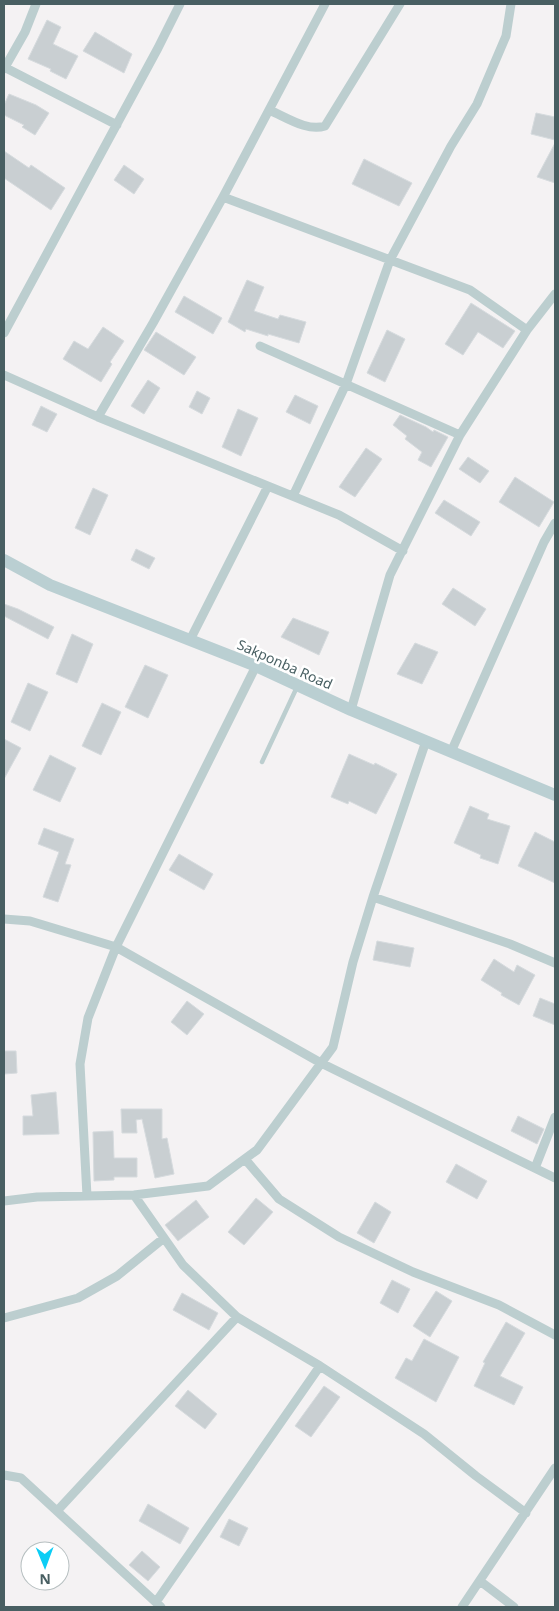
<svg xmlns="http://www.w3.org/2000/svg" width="559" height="1611" font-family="'Noto Sans',sans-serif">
	<rect width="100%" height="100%" fill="#f4f2f3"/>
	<!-- building -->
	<path fill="#c9cfd2" stroke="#d6dbde" d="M47,20L61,27L53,44L78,56L66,79L50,71L51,69L28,59Z
		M95,32L132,54L124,73L83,51Z
		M9,94L36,105L49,113L35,135L22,127L24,125L4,115V105Z
		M536,113L555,117V140L531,134Z
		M555,143V183L537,177Z
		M4,151L29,168L31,165L65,188L51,210L4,178Z
		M364,159L412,183L399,206L352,184Z
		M124,165L144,179L134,194L114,180Z
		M247,280L264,287L254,311L278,319L280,315L306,322L299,343L268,334V336L246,329L245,332L228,322Z
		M184,296L222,318L213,334L175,312Z
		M471,303L515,331L503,348L478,332L463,355L445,344Z
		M103,327L124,341L110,362L112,364L101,382L63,359L74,341L88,349Z
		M387,330L405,339L385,382L367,373Z
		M156,332L196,357L184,375L144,350Z
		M148,380L160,388L144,414L131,406Z
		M197,391L210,398L202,414L189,407Z
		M295,395L318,406L310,424L286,412Z
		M41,406L57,414L47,432L32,425Z
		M238,409L258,418L241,456L222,447Z
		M400,415L426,427L433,432L434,430L448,437L431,467L418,460L422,452L405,439L407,436L393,425Z
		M366,448L382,459L355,497L339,487Z
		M468,457L489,471L480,483L459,469Z
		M515,477L554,502L539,527L499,502Z
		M93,488L108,495L90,535L75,528Z
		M444,500L480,522L471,536L435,513Z
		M136,549L155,558L149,569L131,560Z
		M453,588L486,609L475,626L442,604Z
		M4,604L18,609L54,627L48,639L4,616Z
		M293,618L329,632L319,655L281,637Z
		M72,634L93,644L77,683L56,674Z
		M415,643L438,652L422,684L397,674Z
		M145,665L168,675L148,718L125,707Z
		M28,683L48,692L30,731L11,722Z
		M102,703L121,712L101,755L82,746Z
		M4,739L21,748L4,779Z
		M349,754L374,765L375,763L397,774L376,814L349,801L348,804L331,797Z
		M50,755L76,768L60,802L33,790Z
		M470,806L489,814L487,819L510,826L498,864L480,858L481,855L454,843Z
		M44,828L74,839L65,864L71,865L58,902L43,897L59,852L38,844Z
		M535,832L555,842V883L518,866Z
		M179,854L213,874L204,890L169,870Z
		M377,941L414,948L410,967L373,960Z
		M494,959L514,972L517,965L535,975L519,1005L501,995L502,993L481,980Z
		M540,998L555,1004V1025L533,1016Z
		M187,1001L204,1014L187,1035L171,1022Z
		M4,1051H16L17,1073L4,1074Z
		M56,1092L59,1134L23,1135V1116H33L31,1095Z
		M121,1109H162V1139L167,1138L174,1174L155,1178L142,1119L136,1120L137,1133H122Z
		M518,1116L544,1129L537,1144L511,1131Z
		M113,1131L114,1158H137V1177H114V1180L94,1181L93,1132Z
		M456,1164L487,1181L477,1199L446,1182Z
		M256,1198L273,1212L244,1245L228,1232Z
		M196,1200L209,1217L178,1241L165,1225Z
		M375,1202L391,1212L374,1243L357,1233Z
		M392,1280L410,1289L398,1313L380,1303Z
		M436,1291L452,1301L430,1337L413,1326Z
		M182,1293L218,1313L209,1330L173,1310Z
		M506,1322L525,1333L500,1376L523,1387L514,1405L474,1386L485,1363L483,1362Z
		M424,1339L459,1357L436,1402L395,1378L406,1358L412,1361Z
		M324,1386L340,1397L311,1437L295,1426Z
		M188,1390L217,1414L205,1429L175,1406Z
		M148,1504L189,1528L180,1544L139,1521Z
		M229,1519L248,1528L239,1546L220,1537Z
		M142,1551L160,1567L148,1581L129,1565Z"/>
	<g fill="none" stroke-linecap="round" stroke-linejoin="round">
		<!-- lane -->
		<path stroke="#bccecf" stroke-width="4.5" d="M262,762L297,687"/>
		<!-- street -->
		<path stroke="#bccecf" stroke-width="9" d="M4,67L117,125
			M4,69L25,32L36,4
			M269,110C286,117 307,132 325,126L400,4
			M223,197L470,290L527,330
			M4,333L158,48L180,4
			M260,346L460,435
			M4,375L98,417L339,515L403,551
			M98,417L153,323L223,197L325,4
			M293,496L346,384L390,260L451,146L477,104L506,36L511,4
			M190,640L268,486
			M351,710L390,575L460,435L527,330L555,294
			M451,752L544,542L555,523
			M373,897L510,944L555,963
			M4,919L30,921L116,947L321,1063L555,1178
			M245,1159L279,1199L339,1237L413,1272L499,1305L555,1335
			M535,1168L555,1117
			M134,1195L183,1265L237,1317L320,1366L424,1434L476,1476L526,1513
			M87,1196L80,1064L88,1018L116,947L256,666
			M4,1201L37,1197L134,1195L208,1186L257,1150L333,1047L353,962L373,897L426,741
			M4,1318L78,1298L117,1276L164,1238
			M4,1475L21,1478L161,1607
			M57,1511L237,1317
			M480,1581L514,1607
			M156,1602L320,1366
			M462,1607L555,1468"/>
		<!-- secondary -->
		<path stroke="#bacfd2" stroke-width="12" d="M4,560L50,585L256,666L351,710L555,795"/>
	</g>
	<g text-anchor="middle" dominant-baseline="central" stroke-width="5" stroke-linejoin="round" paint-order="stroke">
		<!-- street labels -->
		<g font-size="14" fill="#485f62" stroke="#fff">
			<text transform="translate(285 664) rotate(24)">Sakponba Road</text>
		</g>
	</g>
	<!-- border -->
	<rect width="559" height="1611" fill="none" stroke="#485f62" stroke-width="10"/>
	<!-- north arrow -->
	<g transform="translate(45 1566) rotate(179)"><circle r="24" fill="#ffffff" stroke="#b6bfc0"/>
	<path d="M0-4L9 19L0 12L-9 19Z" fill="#0ccdf5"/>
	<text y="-8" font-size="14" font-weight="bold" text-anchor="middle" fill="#485f62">N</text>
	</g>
</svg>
